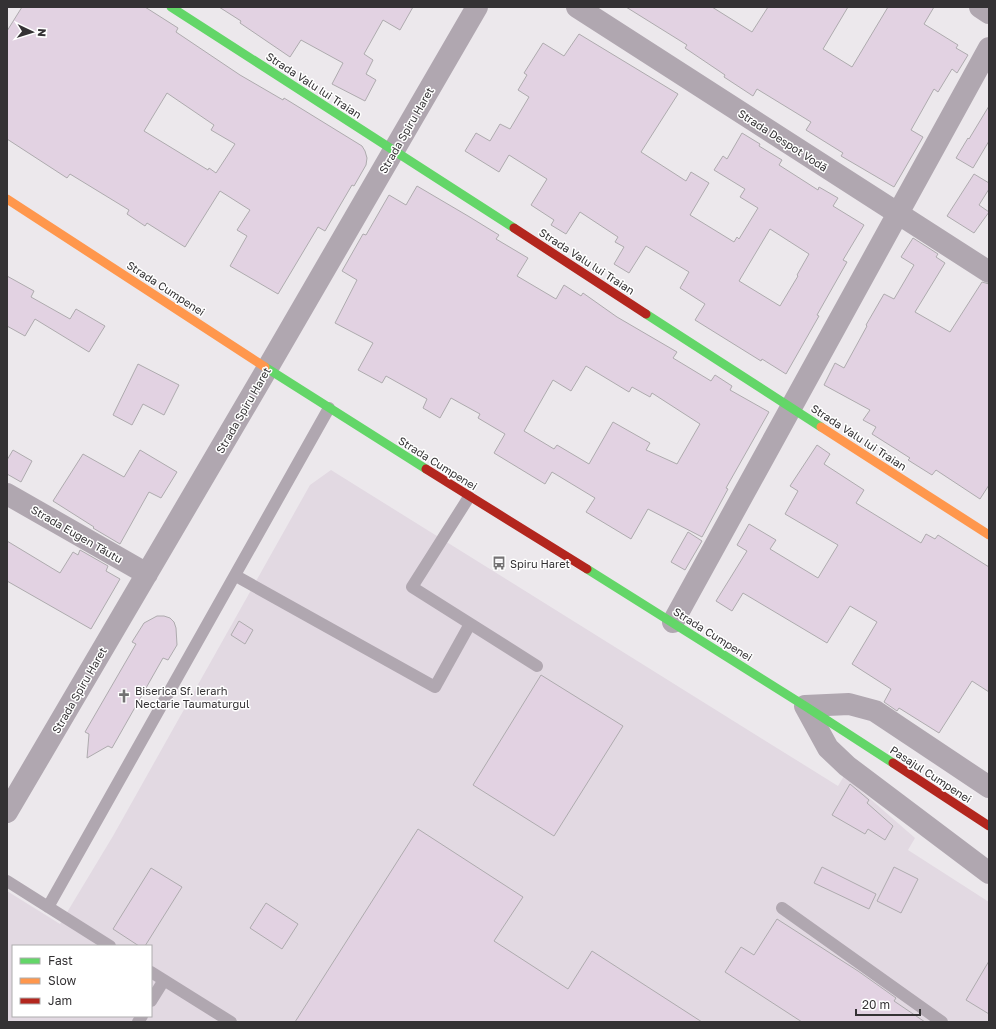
<svg xmlns="http://www.w3.org/2000/svg" width="996" height="1029" font-family="'Golos Text',sans-serif">
	<rect width="100%" height="100%" fill="#ece8ec"/>
	<!-- built -->
	<path fill="#e2d9e2" fill-rule="evenodd" d="M331,470L838,786L844,776L915,838L908,850L989,902V1022H7V891L60,924L113,836L310,485ZM13,946H151V1016H13Z"/>
	<!-- building -->
	<path fill="#e2d2e2" stroke="#aeabae" fill-rule="evenodd" d="M22,7H145L178,28L176,32L240,75L283,100L284,98L362,146L365,151L367,158L366,165L354,186L352,185L325,231L318,227L278,294L230,266L247,236L237,230L250,210L220,191L185,247L147,223L145,226L127,214L129,210L70,174L67,178L7,139V31ZM167,93L214,125L211,130L235,144L216,173L209,168L208,170L144,131Z
		M219,7H413L400,30L383,20L364,54L373,60L366,74L376,80L365,101L332,84L343,63L301,40L290,57L240,23L241,21Z
		M626,7H712L752,32L768,7H848L823,49L852,67L888,7H934L924,24L958,45L956,48L968,55L957,73L952,69L938,92L934,89L911,130L923,137L894,187L841,156L843,153L806,130L811,122L757,89L753,96L724,77L725,75L685,48L687,45Z
		M579,34L678,94L641,152L686,181L691,172L709,183L690,215L734,242L737,237L739,239L758,208L740,197L745,189L714,170L723,156L727,159L742,133L760,144L759,146L782,160L779,165L818,190L819,187L838,198L833,206L864,225L843,260L847,262L817,315L819,316L786,374L762,359L761,361L695,320L705,304L680,288L689,272L646,246L629,273L614,264L624,247L615,242L618,237L580,212L566,234L551,225L554,220L531,205L547,179L509,155L499,172L465,151L476,133L490,141L500,124L510,129L529,97L518,90L527,75L524,73L543,43L564,56ZM770,229L809,254L797,275L798,276L780,306L739,281Z
		M989,106V141L973,168L956,158L968,138L969,139Z
		M974,174L989,183V189L979,205L989,212L974,233L947,216Z
		M417,186L468,216L499,235L496,239L528,258L517,276L556,299L564,285L581,296L583,293L617,317L677,352L673,358L711,381L715,375L732,386L730,390L769,412L726,488L728,489L702,537L648,509L631,539L586,512L595,498L552,472L545,484L494,453L505,434L478,418L480,414L451,398L440,418L423,408L427,399L386,376L382,383L358,370L373,343L335,323L357,280L342,271L363,234L366,235L389,195L406,205ZM586,366L629,392L632,387L650,397L652,393L700,424L677,464L646,450L650,443L613,422L589,464L557,445L554,449L524,431L553,380L571,391Z
		M913,238L938,254L936,257L945,263L915,312L950,332L982,282L989,284V485L980,499L936,470L932,475L908,460L910,458L872,434L876,427L863,420L870,410L824,385L835,363L844,368L867,326L866,325L884,294L894,299L914,265L901,257Z
		M7,276L34,291L31,297L70,319L76,309L105,326L89,352L35,319L25,336L7,326Z
		M138,364L179,385L164,415L143,404L132,425L113,415Z
		M817,445L830,454L824,464L864,490L856,503L921,543L926,534L935,539L938,535L989,567V692L972,681L939,733L899,708L897,711L884,702L891,689L852,664L877,622L850,606L827,643L743,593L732,611L716,601L747,551L737,545L749,524L776,540L770,549L818,578L838,545L785,514L798,491L790,486Z
		M13,450L32,461L21,482L7,474V460Z
		M140,450L177,472L161,498L149,492L120,544L93,528L94,527L53,501L83,454L124,477Z
		M688,532L702,541L685,570L671,562Z
		M7,541L60,573L73,552L78,555L80,550L108,566L106,571L120,579L91,629L7,581Z
		M157,616H164L170,618L174,622L176,628L177,645L168,660L163,658L112,748L108,746L87,758L89,734L85,732L136,644L132,642L144,623Z
		M239,621L253,630L245,644L231,635Z
		M541,675L623,726L554,836L473,785Z
		M850,784L869,800L867,803L893,826L885,840L868,829L865,834L832,815Z
		M418,829L523,897L494,941L568,989L592,951L702,1022H295Z
		M822,867L876,894L869,909L814,883Z
		M894,867L918,879L901,913L877,901Z
		M151,868L182,887L145,946H139L113,929Z
		M266,903L298,924L282,949L250,928Z
		M777,919L858,971L896,998L894,1001L925,1022H802L725,972L741,947L754,955Z
		M989,961V1014L966,1000Z"/>
	<g fill="none" stroke-linecap="round" stroke-linejoin="round">
		<!-- lane -->
		<path stroke="#b0a7b0" stroke-width="12" d="M469,497L412,587L537,666
			M236,576L435,687L470,624
			M7,881L110,946
			M48,907L329,408
			M782,908L942,1022
			M151,972L231,1022
			M151,1001L164,980
			M138,1022L142,1016"/>
		<!-- street -->
		<path stroke="#b0a7b0" stroke-width="22" d="M577,7L989,272
			M980,7L989,13
			M7,494L147,574
			M673,622L989,48
			M989,787L875,711L849,704L805,706L828,748L847,766L989,873
			M7,812L267,369L477,7"/>
		<!-- fast -->
		<path stroke="#63d668" stroke-width="9" d="M171,7L514,228
			M646,314L821,427
			M265,367L426,469
			M587,569L805,706L893,763"/>
		<!-- slow -->
		<path stroke="#ff974d" stroke-width="9" d="M7,199L265,367
			M821,427L989,535"/>
		<!-- jam -->
		<path stroke="#b3261e" stroke-width="9" d="M514,228L646,314
			M426,469L587,569
			M893,763L989,826"/>
	</g>
	<!-- icons -->
	<defs>
		<g id="bus-bare" transform="scale(1.08)"><path d="M-5-6H5V4H4V6H2V4H-2V6H-4V4H-5ZM-3.5-4V0h7V-4ZM-3.5 1.2v1.5H-2V1.2ZM2 1.2v1.5H3.5V1.2Z" fill="#747274" stroke="#fff" stroke-width="2.5" paint-order="stroke"/></g>
		<g id="church-bare" transform="scale(1.08)"><path d="M-1.2-6h2.4v3.5h3.3v2.4h-3.3V6h-2.4V-.1h-3.3v-2.4h3.3Z" fill="#747274" stroke="#fff" stroke-width="2.5" paint-order="stroke"/></g>
	</defs>
	<g fill-rule="evenodd">
		<use href="#bus-bare" x="499" y="563"/>
		<use href="#church-bare" x="124" y="696"/>
	</g>
	<g text-anchor="middle" dominant-baseline="central" stroke-width="3" stroke-linejoin="round" paint-order="stroke">
		<!-- street labels -->
		<g font-size="11" fill="#343234" stroke="#fff">
			<text transform="translate(314 85) rotate(33)">Strada Valu lui Traian</text>
			<text transform="translate(406 130) rotate(-60)">Strada Spiru Haret</text>
			<text transform="translate(783 140) rotate(33)">Strada Despot Vodă</text>
			<text transform="translate(587 261) rotate(33)">Strada Valu lui Traian</text>
			<text transform="translate(166 288) rotate(33)">Strada Cumpenei</text>
			<text transform="translate(243 410) rotate(-60)">Strada Spiru Haret</text>
			<text transform="translate(859 437) rotate(33)">Strada Valu lui Traian</text>
			<text transform="translate(438 463) rotate(32)">Strada Cumpenei</text>
			<text transform="translate(77 534) rotate(30)">Strada Eugen Tăutu</text>
			<text transform="translate(713 634) rotate(32)">Strada Cumpenei</text>
			<text transform="translate(79 690) rotate(-60)">Strada Spiru Haret</text>
			<text transform="translate(931 774) rotate(33)">Pasajul Cumpenei</text>
		</g>
		<!-- poi labels -->
		<g font-size="11" fill="#343234" stroke="#fff" text-anchor="start">
			<text x="510" y="563">Spiru Haret</text>
			<text x="135" y="690">Biserica Sf. Ierarh<tspan x="135" dy="13">Nectarie Taumaturgul</tspan></text>
		</g>
	</g>
	<!-- border -->
	<rect width="996" height="1029" fill="none" stroke="#343234" stroke-width="16"/>
	<!-- legend -->
	<rect x="12" y="945" width="140" height="72" fill="#ffffff" stroke="#aeadae"/>
	<rect x="20" y="958" width="20" height="6" fill="#63d668" stroke="#aeadae"/>
	<text x="48" y="965" font-size="12" fill="#343234">Fast</text>
	<rect x="20" y="978" width="20" height="6" fill="#ff974d" stroke="#aeadae"/>
	<text x="48" y="985" font-size="12" fill="#343234">Slow</text>
	<rect x="20" y="998" width="20" height="6" fill="#b3261e" stroke="#aeadae"/>
	<text x="48" y="1005" font-size="12" fill="#343234">Jam</text>
	<!-- north arrow -->
	<g transform="translate(32 32) rotate(94)" stroke="#ffffff" stroke-width="3" paint-order="stroke">
	<path d="M0-3L7 15L0 10L-7 15Z" fill="#343234"/>
	<text y="-6" font-size="11" font-weight="bold" text-anchor="middle" fill="#343234">N</text>
	</g>
	<!-- scale -->
	<path d="M856 1009v6h64v-6" fill="none" stroke="#343234" stroke-width="2"/>
	<text x="862" y="1009" font-size="12" fill="#343234" stroke="#ffffff" stroke-width="3" paint-order="stroke">20 m</text>
</svg>
